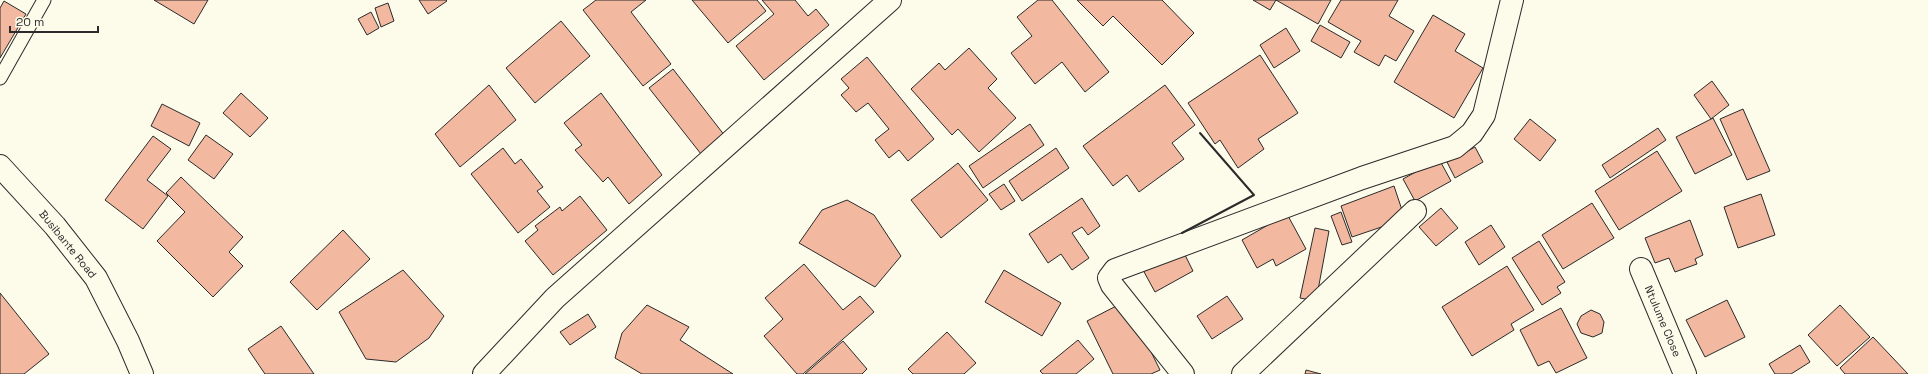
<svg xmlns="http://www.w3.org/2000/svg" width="1928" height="374" font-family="'Space Grotesk',sans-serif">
	<rect width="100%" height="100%" fill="#fdfbea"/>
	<!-- building -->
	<path fill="#f2b8a0" stroke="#2b2b2b" d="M154,0H208L194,24Z
		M419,0H446L447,1L428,14Z
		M596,0H646L631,12L671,64L643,86L583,10Z
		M692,0H757L766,11L728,43Z
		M762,0H795L808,16L816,9L829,25L764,80L736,46L774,14Z
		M1038,0H1052L1109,72L1085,92L1062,62L1035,84L1011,53L1032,36L1017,17Z
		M1077,0H1162L1194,33L1162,65L1113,16L1103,26Z
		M1253,0H1276L1270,10Z
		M1276,0H1331L1318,24Z
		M1341,0H1398L1389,16L1414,31L1396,61L1385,55L1379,66L1354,52L1361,41L1328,22Z
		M4,1L26,14L0,58V8Z
		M388,3L394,21L381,27L375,8Z
		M371,12L379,28L367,35L358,19Z
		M1433,15L1465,34L1455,51L1483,68L1454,118L1394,82Z
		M561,21L590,56L535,103L506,68Z
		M1320,25L1350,42L1341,58L1311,41Z
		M1286,28L1300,51L1274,68L1260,45Z
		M969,48L997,79L988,88L1016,118L979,152L958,129L952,135L911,89L939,63L945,70Z
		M1260,55L1298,113L1258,139L1264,149L1238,168L1220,140L1215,144L1188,103Z
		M867,57L934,139L908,161L899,150L889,158L875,140L889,129L868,103L856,112L841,95L849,88L841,79Z
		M673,69L725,136L701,154L649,88Z
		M1712,81L1729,105L1711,119L1694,95Z
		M489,85L516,120L460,167L435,134Z
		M1165,85L1195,125L1172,143L1184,159L1139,192L1127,175L1113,186L1083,146Z
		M241,93L268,118L250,137L223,113Z
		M601,93L662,175L629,204L608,177L603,182L575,150L582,145L564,123Z
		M162,104L200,123L189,146L151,126Z
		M1743,109L1770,171L1747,180L1720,119Z
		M1713,118L1732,155L1695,174L1676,137Z
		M1530,119L1556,140L1540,161L1514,139Z
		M1030,124L1044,145L983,188L969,166Z
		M1658,128L1666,140L1610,178L1602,165Z
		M206,135L233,154L214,179L188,160Z
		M153,136L171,149L147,180L168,196L143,229L105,200Z
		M1475,147L1483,162L1455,178L1447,162Z
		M503,148L515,164L521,159L543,187L537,191L550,207L518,233L471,174Z
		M1056,148L1069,168L1022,201L1009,181Z
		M1657,151L1682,191L1619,230L1595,191Z
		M1439,159L1451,181L1415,201L1403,179Z
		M958,163L988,200L941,238L911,200Z
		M181,177L243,237L229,252L243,266L213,297L157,241L185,212L166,193Z
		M1004,184L1015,201L1001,210L989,194Z
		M1394,186L1405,219L1352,237L1341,206Z
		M1761,194L1775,235L1738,248L1724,207Z
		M580,196L607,230L553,275L525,241L538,230L535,226L560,207L562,211Z
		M1082,198L1100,226L1088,235L1082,227L1072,233L1089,258L1072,270L1061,254L1048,263L1029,234Z
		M847,200L874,215L901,256L875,287L799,243L822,210Z
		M1592,203L1614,238L1563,269L1542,235Z
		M1441,208L1458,228L1436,246L1419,227Z
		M1341,212L1352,242L1342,245L1331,216Z
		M1287,214L1306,249L1276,266L1273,259L1257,268L1242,240Z
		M1690,220L1703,255L1695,259L1697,264L1675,272L1669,258L1655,263L1645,238Z
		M1491,225L1505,247L1479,265L1465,242Z
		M1315,228L1329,231L1316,301L1300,298Z
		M343,230L370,259L317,310L290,282Z
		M1539,241L1565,282L1557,287L1561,293L1542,305L1512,258Z
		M1182,249L1193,271L1155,292L1143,270Z
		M804,264L843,310L860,296L874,312L803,374H797L764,336L783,319L765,298Z
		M1507,266L1534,310L1511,324L1514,330L1472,356L1442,307Z
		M403,270L444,316L429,338L396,362L366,359L339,312Z
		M1004,270L1061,303L1042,336L985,302Z
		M0,293L49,354L24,374H0Z
		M1227,296L1243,319L1212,339L1197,316Z
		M1727,300L1745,337L1705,357L1686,320Z
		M1126,301L1160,370L1151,374H1113L1087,321Z
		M647,305L689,327L680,340L733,374H642L615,358L622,333Z
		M1840,305L1870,337L1837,366L1808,335Z
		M1561,308L1587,358L1556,373L1549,361L1538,366L1520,330Z
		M1591,310L1600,314L1604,322L1602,333L1593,337L1581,333L1577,324L1581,316Z
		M588,314L596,327L570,345L560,332Z
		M281,326L314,374H265L248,349Z
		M947,332L976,363L964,374H913L908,369Z
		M1873,337L1908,374H1845L1840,368Z
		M1078,340L1094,359L1076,374H1043L1040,371Z
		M843,341L867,369L862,374H805Z
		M1800,345L1810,362L1791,374H1775L1769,364Z
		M1306,370L1321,374H1305Z"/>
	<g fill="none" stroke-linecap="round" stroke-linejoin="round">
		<!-- service casing -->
		<g stroke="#2b2b2b" stroke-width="15">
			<path id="service" d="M0,78L44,0"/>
		</g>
		<!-- minor casing -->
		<g stroke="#2b2b2b" stroke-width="24">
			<path id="minor" d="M0,166L55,226L96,278L128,341L142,374
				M1641,269L1685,374
				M484,374L555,298L890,0
				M1183,374L1112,285L1109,278L1115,270L1362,178L1455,147L1472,133L1484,115L1512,0
				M1243,374L1415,211"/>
		</g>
		<!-- service -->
		<use href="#service" stroke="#fdfbea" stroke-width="13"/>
		<!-- minor -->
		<use href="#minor" stroke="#fdfbea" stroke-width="22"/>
		<!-- wall -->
		<path stroke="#2b2b2b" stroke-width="2" d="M1182,233L1254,195L1200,133"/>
	</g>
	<g text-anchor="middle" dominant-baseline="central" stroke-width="3" stroke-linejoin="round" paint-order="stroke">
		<!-- street labels -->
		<g font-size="11" fill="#2b2b2b" stroke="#fdfbea">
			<text transform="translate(68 244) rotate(51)">Busibante Road</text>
			<text transform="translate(1663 321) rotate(67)">Ntulume Close</text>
		</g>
	</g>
	<!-- scale -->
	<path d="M10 26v6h88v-6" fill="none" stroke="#2b2b2b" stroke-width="2"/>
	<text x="16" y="26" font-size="12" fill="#2b2b2b" stroke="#fdfbea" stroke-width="3" paint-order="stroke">20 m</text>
</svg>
